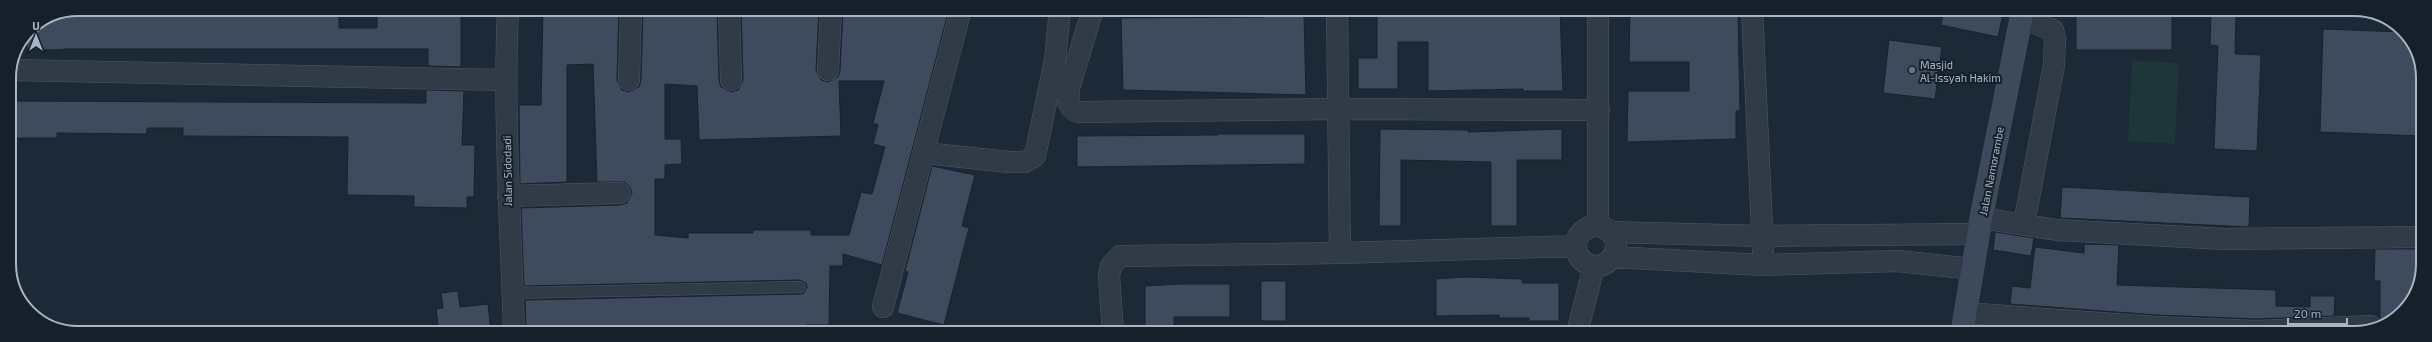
<svg xmlns="http://www.w3.org/2000/svg" width="2432" height="342" font-family="'Exo 2',sans-serif">
	<rect width="100%" height="100%" fill="#1c2937"/>
	<!-- green -->
	<path fill="#1e3638" d="M2132,60L2179,63L2175,144L2128,141Z"/>
	<!-- building -->
	<path fill="#3d4b5c" stroke="#18222e" fill-rule="evenodd" d="M78,9H265V15H339V28H377V9H461V67L428,66V49H67L55,50L27,49V44H19L29,29L52,14Z
		M543,9H619L617,80L622,90L629,92L639,87L641,80L643,9H717L719,80L721,87L731,92L738,90L743,80L741,9H819L816,70L821,80L828,82L838,77L840,71L843,9H949L882,265L843,254V266H830L829,325H806V333H717V329H676V333H526L525,300L800,294L804,293L807,287L806,283L800,280L524,286L521,208L620,205L627,203L632,193L630,187L625,182H597L593,64L567,65V182L520,184L519,105H541ZM839,81H884L873,123L878,125L873,144L885,147L872,194L861,192L849,235H811V230H753V233H688V238L655,235V179H665V165L682,164L681,139H665V84L697,86L699,140L841,136Z
		M1560,9L1563,91H1523V89L1428,91V42H1398V89H1358V58H1377V12Z
		M1630,9H1662V12H1738L1740,111H1736V139L1627,142L1628,91H1689V62H1629Z
		M1944,9H2004L1998,37L1941,25Z
		M2076,9L2172,10V50H2076Z
		M2211,10H2236L2235,54L2261,55L2257,151L2214,149L2218,46L2210,45Z
		M1264,16H1304L1306,95L1123,90L1121,18L1264,17Z
		M2323,29L2403,32L2422,64V136L2320,132Z
		M1889,40L1942,47L1935,99L1883,93Z
		M426,90L464,91L462,145H475L474,197H467V208L414,207V196L347,195L348,137L183,136V128H147V134L57,133V138H10L9,101L426,103Z
		M1380,129L1468,130V132L1562,129V160H1517V226H1491V162L1401,160V226H1379Z
		M1218,134H1305V164L1077,167V136L1218,135Z
		M932,166L975,175L962,226L969,228L944,325L897,313L908,272L905,271Z
		M2062,187L2250,197L2249,227L2060,218Z
		M1995,232L2034,238L2031,256L1993,250Z
		M2084,244L2119,245L2117,285L2276,290V306L2310,307V296H2335L2334,316L2256,319L2157,315L2010,304L2012,286L2030,288L2035,247L2084,253Z
		M2375,249H2422V273L2400,316L2389,320L2380,319V281H2374Z
		M1466,277L1522,279V283H1559V321H1529V318H1499V315L1436,316V279Z
		M1261,281H1286V321H1261Z
		M1178,284H1230V317H1174V333H1145V286Z
		M458,291L460,307L488,304L491,333H439L436,309L443,308L441,293Z
		M2007,328L2073,333H2006Z"/>
	<g fill="none" stroke-linecap="round" stroke-linejoin="round">
		<!-- lane casing -->
		<g stroke="#4d5866" stroke-width="12">
			<path id="lane" d="M513,293L800,287"/>
		</g>
		<!-- street casing -->
		<g stroke="#4d5866" stroke-width="22">
			<path id="street" d="M508,9C503,117 511,225 514,333
				M729,9L731,80
				M1093,9L1069,88C1068,98 1067,109 1078,112L1339,109L1599,110
				M1337,9L1340,253
				M1752,9L1763,251
				M2022,18L2053,30L2055,39L2054,65L2024,224
				M11,70L506,80
				M828,70L831,9
				M629,80L631,9
				M924,153L1009,162H1025L1035,156L1055,60L1060,9
				M508,196L620,193
				M1981,218L2057,230L2224,239L2422,237
				M1598,226V9
				M1576 246a20 20 0 1 1 40 0a20 20 0 1 1-40 0Z
				M1610,232L1763,236L1978,234
				M1613,257L1763,265L1898,261L1973,269
				M883,307L961,9
				M1965,313L2156,327L2256,331L2371,326
				M1113,333L1109,276L1111,266L1120,256L1340,253L1576,246
				M1577,333L1594,266"/>
		</g>
		<!-- secondary casing -->
		<g stroke="#4d5866" stroke-width="23">
			<path id="secondary" d="M1962,333L1981,218L2023,9"/>
		</g>
		<!-- lane -->
		<use href="#lane" stroke="#303b47" stroke-width="11"/>
		<!-- street -->
		<use href="#street" stroke="#303b47" stroke-width="21"/>
		<!-- secondary -->
		<use href="#secondary" stroke="#3d4a5b" stroke-width="22"/>
	</g>
	<!-- markers -->
	<circle fill="#6b7280" stroke="#16202b" stroke-width="1.5" cx="1912" cy="70" r="4"/>
	<g text-anchor="middle" dominant-baseline="central" stroke-width="4" stroke-linejoin="round" paint-order="stroke">
		<!-- poi labels -->
		<g font-size="11" fill="#a9b5c5" stroke="#16202b" text-anchor="start">
			<text x="1920" y="64">Masjid<tspan x="1920" dy="13">Al-Issyah Hakim</tspan></text>
		</g>
		<!-- street labels -->
		<g font-size="11" fill="#a9b5c5" stroke="#16202b">
			<text transform="translate(507 171) rotate(-91)">Jalan Sidodadi</text>
			<text transform="translate(1991 171) rotate(-79)">Jalan Namorambe</text>
		</g>
	</g>
	<!-- crop -->
	<path d="M0 0H2432V342H0ZM78 16H2354A62 62 0 0 1 2416 78V264A62 62 0 0 1 2354 326H78A62 62 0 0 1 16 264V78A62 62 0 0 1 78 16Z" fill="#16202b" fill-rule="evenodd"/>
	<path fill="none" stroke="#a9b5c5" stroke-width="2" d="M78 16H2354A62 62 0 0 1 2416 78V264A62 62 0 0 1 2354 326H78A62 62 0 0 1 16 264V78A62 62 0 0 1 78 16Z"/>
	<!-- north arrow -->
	<g transform="translate(36 36)" stroke="#16202b" stroke-width="3" paint-order="stroke">
	<path d="M0-3L7 15L0 10L-7 15Z" fill="#a9b5c5"/>
	<text y="-6" font-size="11" font-weight="bold" text-anchor="middle" fill="#a9b5c5">U</text>
	</g>
	<!-- scale -->
	<path d="M2288 318v6h59v-6" fill="none" stroke="#a9b5c5" stroke-width="2"/>
	<text x="2294" y="318" font-size="12" fill="#a9b5c5" stroke="#16202b" stroke-width="3" paint-order="stroke">20 m</text>
</svg>
